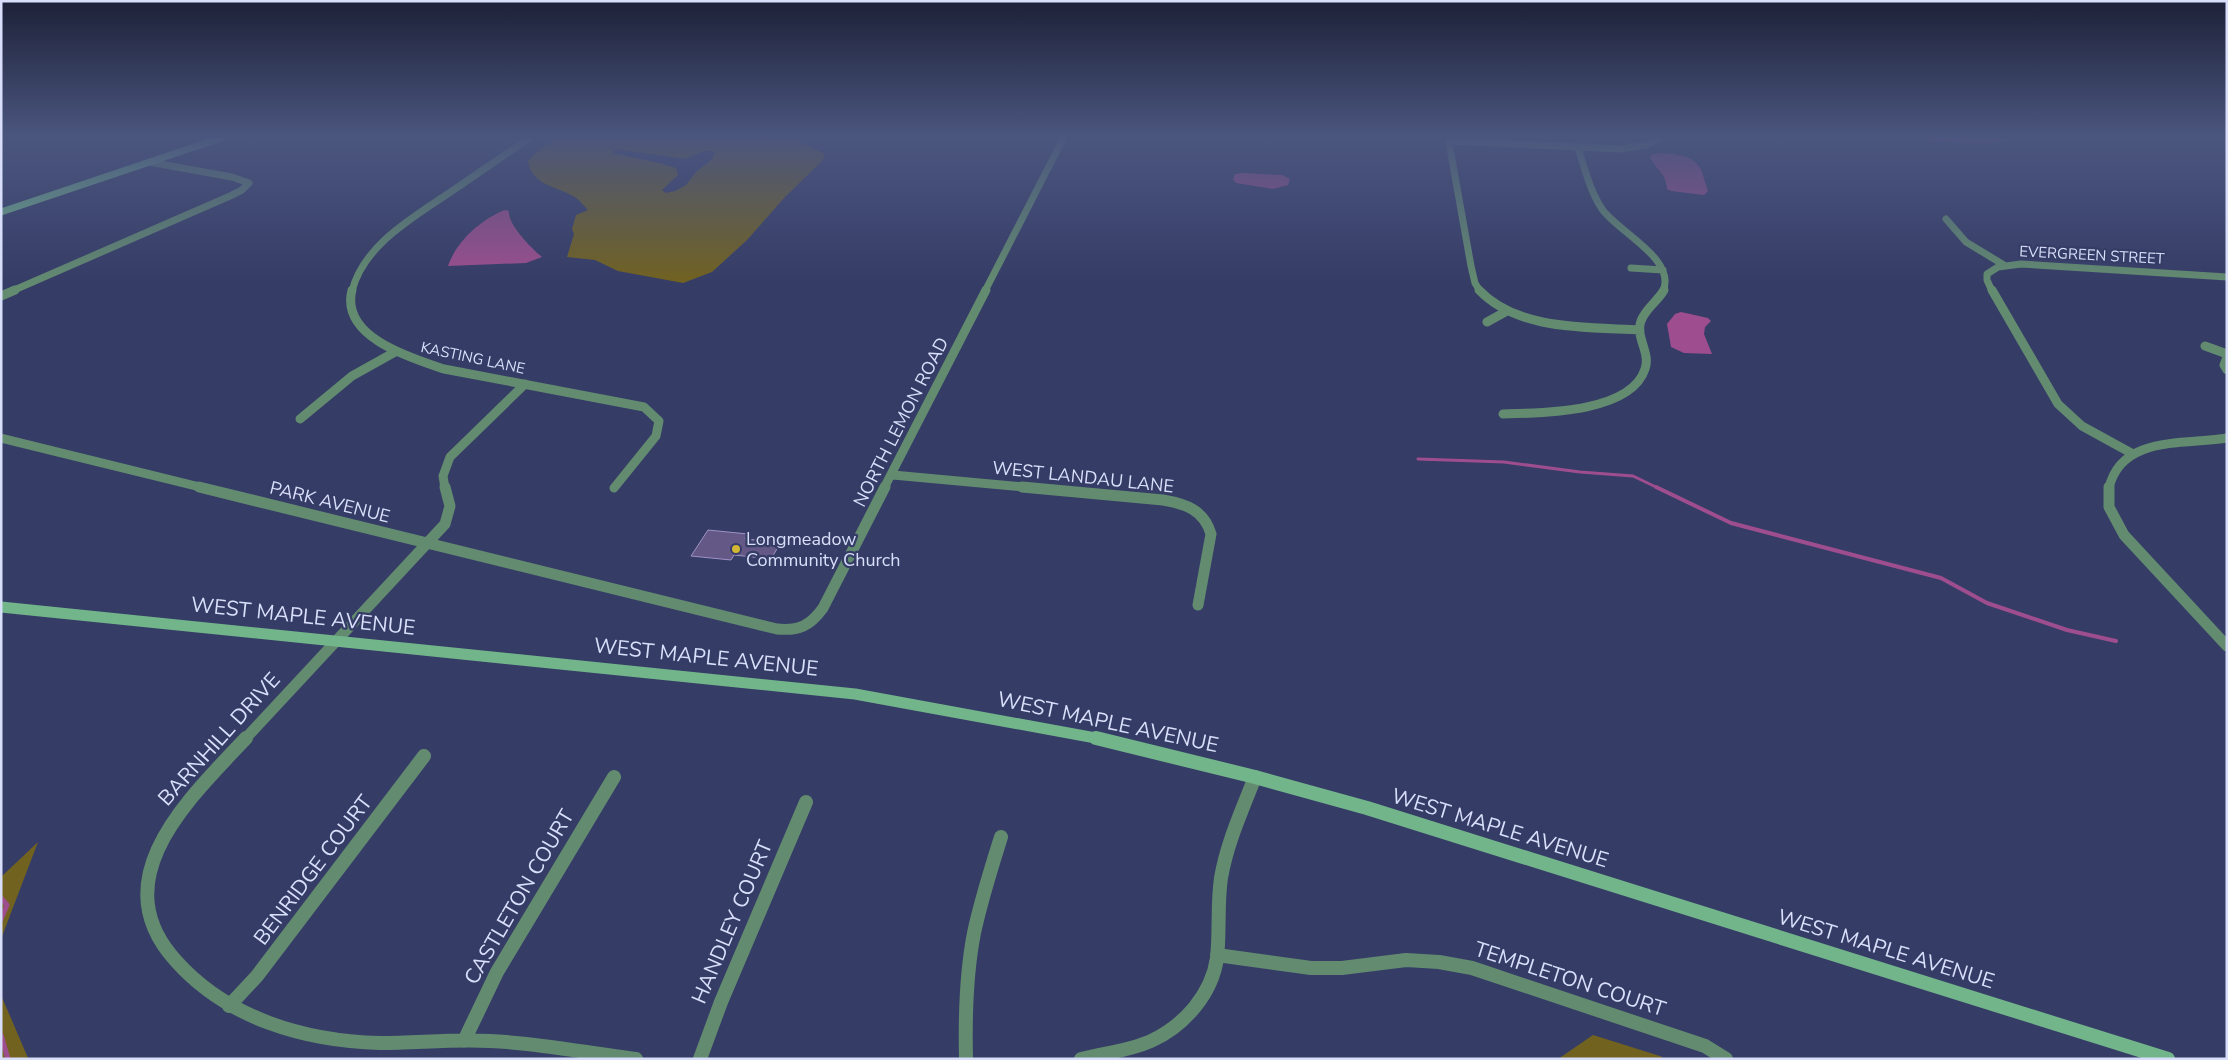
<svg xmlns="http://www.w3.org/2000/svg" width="2228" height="1060" font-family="'Nunito Sans',sans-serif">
	<rect width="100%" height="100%" fill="#353c66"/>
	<!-- green -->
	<path fill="#72621f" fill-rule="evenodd" d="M558,137H790L825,154L823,160L785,197L747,240L712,272L683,283L618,271L595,260L567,257L574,234L572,229L576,215L588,210C583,205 579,199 573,196C555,186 532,185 528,161L539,150ZM616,149L686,159L704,151H715L712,159L696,172L686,185L675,191L666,193L662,190L678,175L676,168L659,163L612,153Z
		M38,842L1,939V877Z
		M1,995L28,1058V1059H1Z
		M1593,1035L1660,1056L1665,1059H1558Z"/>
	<!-- water -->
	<path fill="#9e4e8e" d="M1922,137H1998L2005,140C1998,147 1938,141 1925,140L1921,139Z
		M1653,154C1665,152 1690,154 1698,165C1703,171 1705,184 1708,191L1704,195L1671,191L1667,189C1666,171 1655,170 1650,157Z
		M1243,173L1282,175L1290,179L1288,185L1273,189L1236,183L1233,179L1235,174Z
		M505,210L509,211C507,224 532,249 542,257L526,263L448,266C456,242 481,219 505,210Z
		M1681,312L1708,318L1711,321L1705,327L1704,334L1712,354L1684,353L1671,347L1667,324L1675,314Z"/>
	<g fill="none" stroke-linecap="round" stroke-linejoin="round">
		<!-- stream-far2 -->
		<path stroke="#9e4e8e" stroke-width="3" d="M1418,459L1504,462L1580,472L1633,476L1658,488"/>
		<!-- stream-far1 -->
		<path stroke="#9e4e8e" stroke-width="4" d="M1656,487L1731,523L1941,578L1987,603L2067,630L2116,641"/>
		<!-- stream -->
		<path stroke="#9e4e8e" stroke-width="5" d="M1,898L7,905L1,919
			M1,1035L8,1059"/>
	</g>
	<!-- building -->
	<path fill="#645887" stroke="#9f93c5" d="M708,530L748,534L745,539L781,542L771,559L734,555L731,560L691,556Z"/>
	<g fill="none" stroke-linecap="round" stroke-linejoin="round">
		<!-- minor-far3 -->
		<path stroke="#638b70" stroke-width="7" d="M1448,137L1471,266L1475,283L1480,291
			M1449,141L1620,149L1647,145L1660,137
			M1578,148C1585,169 1590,191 1602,209C1618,232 1677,259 1663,291
			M1946,219L1966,242L2004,265
			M1631,268L1663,270
			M12,291L230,196L242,190L249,183L232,177L149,162
			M352,291C364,244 414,217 452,191C478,173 505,155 531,137
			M985,291L1064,137
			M1992,291L1987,280V274L1998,267L2021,264L2227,277"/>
		<!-- minor-far2 -->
		<path stroke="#638b70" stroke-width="9" d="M352,290C340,337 411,358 444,369L644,407L659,421L656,436L614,488
			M1479,290C1518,331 1588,327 1640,330
			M1992,290L2058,404L2082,426L2133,454
			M1,296L15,290
			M1487,322L1507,311
			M2205,346L2227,354
			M2227,357L2224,365L2227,370
			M1503,414C1541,413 1631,413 1645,369C1651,353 1635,337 1641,321C1645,309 1658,301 1664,290
			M300,419L352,376L395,352
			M1,438L204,488
			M893,475L1035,488
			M445,488L443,476L450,457L525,384
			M884,488L986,290
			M2109,488C2121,435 2185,445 2227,438"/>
		<!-- minor-far1 -->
		<path stroke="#638b70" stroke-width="11" d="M199,487L777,629C799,631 810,626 823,608L885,487
			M1022,487L1163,500C1186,504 1204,510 1211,534L1198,605
			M2109,487V507L2124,535L2227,646
			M245,739L445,524L450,506L445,487"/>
		<!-- minor -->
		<path stroke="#638b70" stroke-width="14" d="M246,738C190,798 101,879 176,961C228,1019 305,1041 380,1043C417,1043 453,1039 490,1041C539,1043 587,1053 636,1059
			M1217,955L1311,968H1342L1406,960L1439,962L1472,968L1705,1046L1726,1059
			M229,1006L257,976L424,756
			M464,1041L497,972L614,777
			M700,1059L721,1002L806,802
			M966,1059C965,1017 966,974 974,933C981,900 991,869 1001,837
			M1081,1059C1104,1053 1129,1051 1151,1041C1184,1026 1212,994 1217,958C1220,931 1217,905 1221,878C1227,843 1242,810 1255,777"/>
		<!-- secondary-far2 -->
		<path stroke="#73b58b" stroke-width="7" d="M1,212L224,137"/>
		<!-- secondary-far1 -->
		<path stroke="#73b58b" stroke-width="11" d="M1,607L855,694L1101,739"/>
		<!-- secondary -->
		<path stroke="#73b58b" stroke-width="14" d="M1096,738L1255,777L1367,808L2168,1059"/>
	</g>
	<!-- sky -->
	<linearGradient id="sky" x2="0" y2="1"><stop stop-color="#1d2138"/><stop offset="0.48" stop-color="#4b567f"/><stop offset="1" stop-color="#4b567f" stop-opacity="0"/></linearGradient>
	<rect width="2228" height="285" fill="url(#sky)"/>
	<!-- markers -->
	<circle fill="#d4b635" stroke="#353c66" stroke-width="2" cx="736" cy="549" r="5"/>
	<g text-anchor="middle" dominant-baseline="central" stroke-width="4.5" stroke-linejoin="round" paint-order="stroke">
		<!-- far-street labels -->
		<g font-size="15" fill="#d9dffa" stroke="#353c66">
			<text transform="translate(2092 255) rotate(3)">EVERGREEN STREET</text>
			<text transform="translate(473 358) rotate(12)">KASTING LANE</text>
		</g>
		<!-- street labels -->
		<g font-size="18" fill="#d9dffa" stroke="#353c66">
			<text transform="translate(901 422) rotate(-63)">NORTH LEMON ROAD</text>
			<text transform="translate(1083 477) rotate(6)">WEST LANDAU LANE</text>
			<text transform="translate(330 502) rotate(14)">PARK AVENUE</text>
		</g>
		<!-- poi labels -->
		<g font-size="18" fill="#d9dffa" stroke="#353c66" text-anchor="start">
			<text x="746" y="539">Longmeadow<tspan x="746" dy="21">Community Church</tspan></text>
		</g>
		<!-- near-street labels -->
		<g font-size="21" fill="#d9dffa" stroke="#353c66">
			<text transform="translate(303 616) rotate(6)">WEST MAPLE AVENUE</text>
			<text transform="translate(706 657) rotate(6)">WEST MAPLE AVENUE</text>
			<text transform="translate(1108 722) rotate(12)">WEST MAPLE AVENUE</text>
			<text transform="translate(219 739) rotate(-48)">BARNHILL DRIVE</text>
			<text transform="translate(1500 828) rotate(17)">WEST MAPLE AVENUE</text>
			<text transform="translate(313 870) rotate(-53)">BENRIDGE COURT</text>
			<text transform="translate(519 897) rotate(-60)">CASTLETON COURT</text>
			<text transform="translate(732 922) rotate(-67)">HANDLEY COURT</text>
			<text transform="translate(1886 949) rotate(17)">WEST MAPLE AVENUE</text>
			<text transform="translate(1570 979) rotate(18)">TEMPLETON COURT</text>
		</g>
	</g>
	<!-- border -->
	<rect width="2228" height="1060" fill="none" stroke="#d9dffa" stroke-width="5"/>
</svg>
